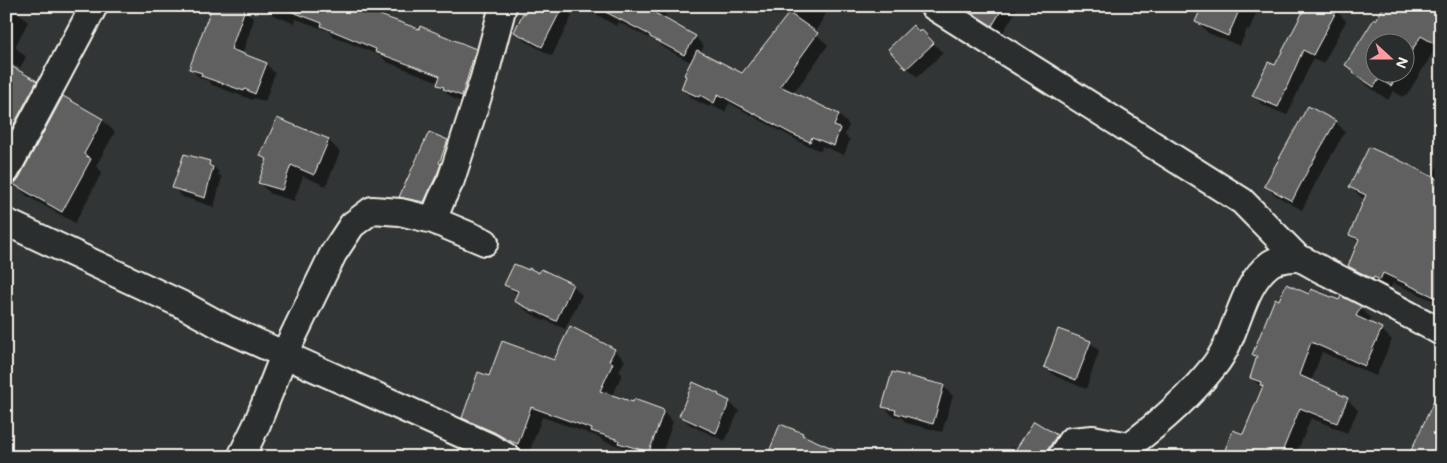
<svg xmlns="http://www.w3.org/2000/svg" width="1447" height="463" font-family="Mali,sans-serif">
	<rect width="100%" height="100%" fill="#323535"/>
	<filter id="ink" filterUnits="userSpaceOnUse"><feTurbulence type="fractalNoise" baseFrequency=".02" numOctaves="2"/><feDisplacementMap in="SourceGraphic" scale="10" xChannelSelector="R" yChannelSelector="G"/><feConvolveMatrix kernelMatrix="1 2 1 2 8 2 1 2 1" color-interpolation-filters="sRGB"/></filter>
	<g filter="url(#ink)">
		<!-- shadow -->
		<path fill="#0007" fill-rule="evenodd" d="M6,6L18,12L28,22L15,47L26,57L20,68L7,62L6,63Z
			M262,6H375L382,9L393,20L475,50L486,61L473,106L456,100L449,95L438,85L439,82L387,62L381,56L333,36L329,31L296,19L295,24L269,13Z
			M563,6L572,16L552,56L525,41L515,32Z
			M582,6H657L667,16L665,20L695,37L704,46L700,53L743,74L795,6H830L815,33L828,45L793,94L839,115L849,125L845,135L850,140L844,155L822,146L821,151L804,144L729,103L725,112L710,105L709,107L693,99L682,89L692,63L661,46L657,42L618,22L616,26Z
			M975,6H1019L1002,34L981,21L972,12Z
			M1203,6H1259L1249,30L1247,29L1240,46L1208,33L1197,21Z
			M1328,6L1337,11L1346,21L1323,64L1313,59L1287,115L1263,105L1253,95L1276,67Z
			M1441,6V52L1435,49L1407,95L1405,94L1403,97L1393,91L1388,100L1368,86L1346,65L1376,21ZM1374,42H1404V72H1374Z
			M244,10L254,19L242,55L266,64L275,73L265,102L254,98L253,100L212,85L209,81L200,78L190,68Z
			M921,31L943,53L917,77L890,49Z
			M6,65L36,82L47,92L6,168Z
			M1309,107L1336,122L1345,132L1317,180L1302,210L1275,195L1265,185Z
			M102,120L115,132L96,166L102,172L75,223L27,196L15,184Z
			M328,140L340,152L326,186L303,176L294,201L271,194L259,183L268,161L262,155Z
			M447,141L455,150L432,210L409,205L401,197Z
			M1441,161V304L1393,283L1390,289L1384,286L1383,288L1359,276L1349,265L1359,243L1350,235L1366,199L1361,197L1351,187L1430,177Z
			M210,163L219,172L218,174L222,177L214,207L183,197L174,188Z
			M542,270L572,285L582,295L565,329L545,320L544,321L525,310L516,300L518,295L506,285L540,275Z
			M1310,296L1360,308L1371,318L1368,323L1381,329L1392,340L1376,376L1322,352L1311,382L1337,393L1347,399L1358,410L1347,433L1311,418L1296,455L1301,457L1223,456L1244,436L1263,389L1251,378L1258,358L1254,354L1280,302Z
			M6,310L9,313L6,321Z
			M1090,342L1099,351L1086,389L1055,376L1046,367Z
			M614,350L625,360L619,371L622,374L612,397L663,411L673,422L661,457H642L630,453L625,448L603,441L599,437L542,417L529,453L519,450L506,442L474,428L463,417L490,378L555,362Z
			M943,386L953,396L942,432L906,423L902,418L893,416L884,407Z
			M718,395L721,398L729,402L739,411L725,441L690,425L680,415Z
			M1056,436L1065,446L1059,457H1005L1011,447L1017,450Z
			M1344,448L1370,457H1341Z"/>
		<!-- building -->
		<path fill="#5f605f" stroke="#f4f1e8" d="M212,6H246L231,49L267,63L255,94L245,89L244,91L224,84L201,76L202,73L189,69Z
			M282,6H384L380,15L419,29L420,26L476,49L462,96L443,89L444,87L437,85L440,76L375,52L376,49L321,26L322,23L282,8Z
			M529,6H563L542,47L514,32L523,13L525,14Z
			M594,6H659L655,13L696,36L684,55L650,37V35Z
			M962,6H1004L992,26Z
			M1202,6H1241L1228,36L1195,22Z
			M1306,6H1339L1313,55L1303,50L1278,107L1252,96L1268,62L1275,65Z
			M1384,6H1441V35L1435,44L1421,36L1404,63V42H1374V72H1399L1391,86L1379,79L1374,87L1353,73L1354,71L1345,65L1374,19L1376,20Z
			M789,13L818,33L780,86L839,114L834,126L840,128L834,146L812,137L810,142L792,134L718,94L714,103L700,95L699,97L681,89L686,76L684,75L697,50L742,73Z
			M913,25L919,32L921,29L934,43L906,69L888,49Z
			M6,63L37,81L6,139Z
			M63,96L103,119L84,154L91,159L62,212L13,184L19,178Z
			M1308,106L1336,121L1308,170L1292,201L1264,186Z
			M277,118L329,139L314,175L291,165L282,190L258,183L267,159L260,156Z
			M429,132L448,140L439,163L441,164L437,174L424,202L399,197Z
			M1369,147L1391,157V156L1441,181V300L1383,273L1380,280L1374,277L1373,279L1348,266L1359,239L1349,235L1366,195L1349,187Z
			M184,154L210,161L209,165L213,167L205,198L172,188Z
			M514,264L529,270V268L539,273L541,269L573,284L556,321L535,311V312L514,301L518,291L504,285Z
			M1286,284L1309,294L1311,289L1339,300L1341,296L1361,306L1356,316L1382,328L1365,366L1311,342L1299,375L1338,392L1337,393L1348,398L1337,423L1300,408L1280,457H1222L1233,430L1243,434L1263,386L1260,385L1261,382L1250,378L1257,356L1252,355L1275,298L1279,300Z
			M570,326L615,349L609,361L613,363L600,391L633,402L634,399L664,410L649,452L618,443L619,440L591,431L592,429L531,407L518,444L508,440L494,432L462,418L478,372L489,376L502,341L554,360Z
			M1058,329L1091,341L1076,380L1044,367Z
			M892,372L944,385L933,424L895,413L896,410L882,407Z
			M693,382L719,394L718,395L730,401L716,433L679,416Z
			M1441,386V457H1408Z
			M1034,421L1057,435L1048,449L1046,457H1011Z
			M780,424L803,433L802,435L853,457H767Z"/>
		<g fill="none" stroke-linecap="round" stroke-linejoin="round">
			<!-- minor casing -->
			<g stroke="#f4f1e8" stroke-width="30">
				<path id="minor" d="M933,6L1242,201L1298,258
					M6,171L94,6
					M433,220L442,198L451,180L484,78L503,6
					M6,222L185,306L225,328L488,446L507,457
					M241,457L257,424L284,355L333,254L352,225L372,210L400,212L433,220L485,242
					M1061,457L1071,441L1093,439L1129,446C1160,423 1190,396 1214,366C1238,337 1240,286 1270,264C1275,260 1289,258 1296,258C1303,258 1319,269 1326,272C1365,292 1403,311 1441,332"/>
			</g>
			<!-- minor -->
			<use href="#minor" stroke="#2a2d2e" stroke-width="26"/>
		</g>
	</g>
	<!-- margin -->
	<rect width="1447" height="463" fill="none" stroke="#2a2d2e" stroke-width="25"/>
	<rect x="12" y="12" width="1422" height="438" fill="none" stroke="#f4f1e8" stroke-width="2" filter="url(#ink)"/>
	<!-- north arrow -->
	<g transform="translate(1390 58) rotate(111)"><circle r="24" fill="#2a2d2e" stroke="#7b7b78"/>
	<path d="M0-4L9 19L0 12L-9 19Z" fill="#ff9aa2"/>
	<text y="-8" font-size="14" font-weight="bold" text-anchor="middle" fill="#f4f1e8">N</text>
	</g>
</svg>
